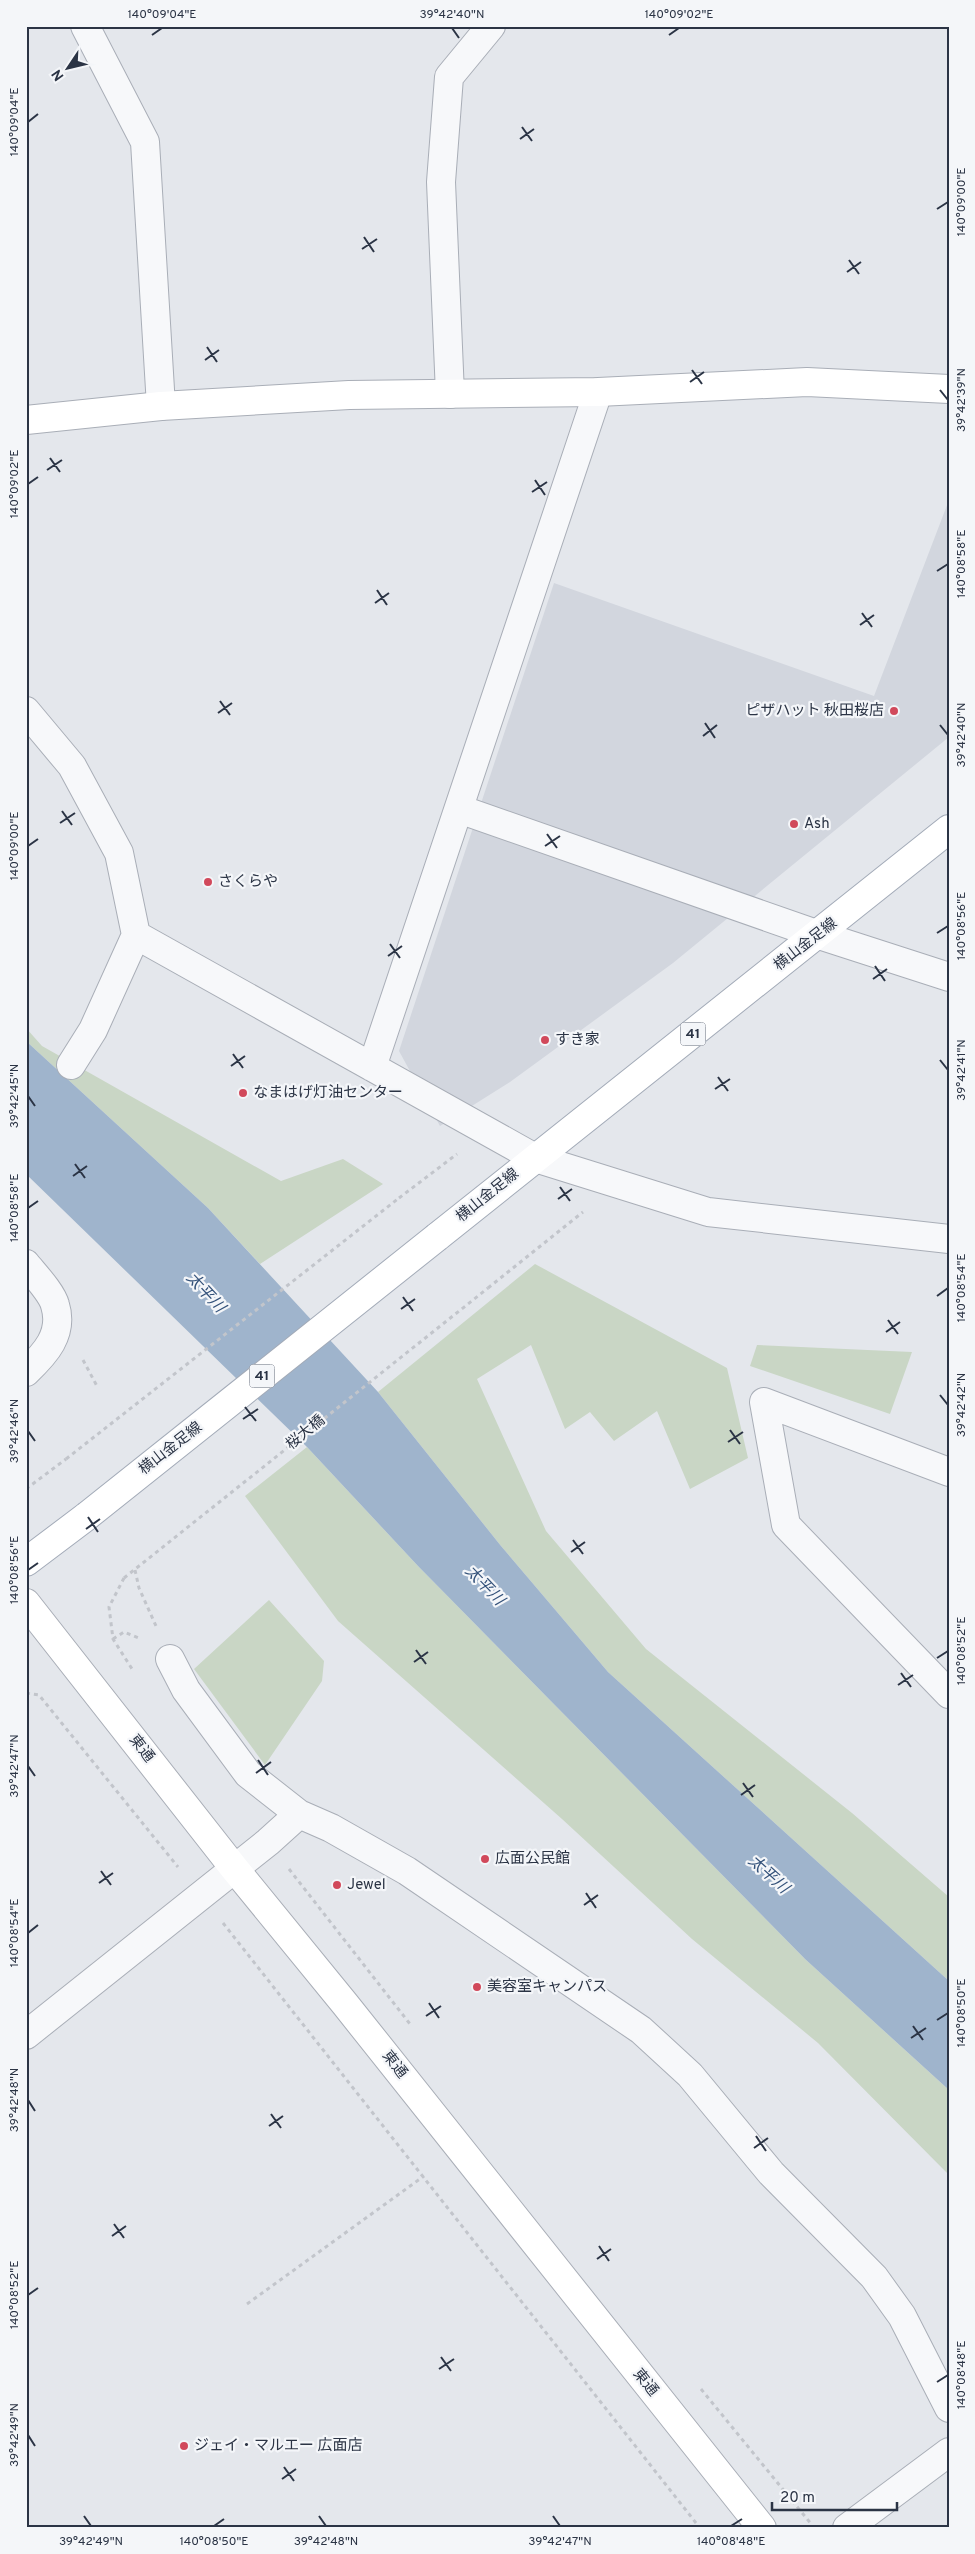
<svg xmlns="http://www.w3.org/2000/svg" width="975" height="2554" font-family="Overpass,'Noto Sans JP',sans-serif">
	<rect width="100%" height="100%" fill="#e4e7ec"/>
	<!-- built -->
	<path fill="#d2d6de" d="M949,500V737L673,963L510,1082L440,1126L399,1051L554,583L874,696Z"/>
	<!-- green -->
	<path fill="#c9d6c5" d="M26,1028L42,1046L281,1181L343,1159L383,1184L260,1264L208,1208L26,1041Z
		M535,1264L727,1368L748,1458L690,1489L657,1411L614,1441L590,1412L565,1429L531,1345L477,1379L546,1531L646,1649L852,1813L949,1897V1981L608,1672L501,1546L378,1392Z
		M757,1345L912,1352L890,1414L750,1366Z
		M307,1447L418,1566L805,1959L949,2090V2175L818,2043L692,1939L562,1819L338,1621L245,1496Z
		M269,1600L324,1661L322,1681L265,1765L194,1669Z"/>
	<!-- water -->
	<path fill="#9fb4cc" d="M26,1041L208,1208L378,1392L501,1546L608,1672L949,1981V2090L805,1959L418,1566L307,1447L26,1174Z"/>
	<g fill="none" stroke-linecap="round" stroke-linejoin="round">
		<!-- street casing -->
		<g stroke="#a9aeb7" stroke-width="30">
			<path id="street" d="M85,26L145,142L161,406
				M450,394L441,182L449,77L491,26
				M26,711L72,766L119,853L136,935L93,1030L71,1065
				M459,809L819,935L949,977
				M136,935L535,1158L708,1212L949,1239
				M372,1067L598,392
				M26,1264C34,1274 52,1293 55,1305C64,1334 45,1354 26,1372
				M949,1472L764,1402L786,1525L949,1694
				M170,1659L186,1690L248,1774L299,1814
				M26,2035L268,1842L299,1814L331,1828L407,1871L641,2030L690,2075L771,2173L874,2277L902,2316L949,2408
				M847,2528L949,2452"/>
		</g>
		<!-- secondary casing -->
		<g stroke="#a9aeb7" stroke-width="30">
			<path id="secondary" d="M26,420L161,406L349,395L598,392L807,382L949,389
				M26,1603L234,1868L345,2004L762,2528"/>
		</g>
		<!-- primary casing -->
		<g stroke="#a3abb8" stroke-width="30">
			<path id="primary" d="M437,1237L949,829
				M26,1562L87,1516"/>
		</g>
		<!-- path -->
		<path stroke="#c2c5cb" stroke-width="3" stroke-dasharray="4 4" stroke-linecap="butt" d="M399,1198L457,1154
			M488,1288L583,1212
			M83,1360L98,1388
			M26,1489L66,1459
			M135,1570L139,1588L156,1626
			M124,1578L109,1607L113,1639L134,1672
			M113,1639L124,1632L141,1639
			M26,1693L39,1695L178,1867
			M289,1869L410,2024
			M223,1923L700,2528
			M247,2304L424,2176
			M701,2389L812,2525"/>
		<!-- street -->
		<use href="#street" stroke="#f7f8fa" stroke-width="28"/>
		<!-- secondary -->
		<use href="#secondary" stroke="#fff" stroke-width="28"/>
		<!-- primary -->
		<use href="#primary" stroke="#fff" stroke-width="28"/>
		<!-- primary-bridge casing -->
		<g stroke="#a3abb8" stroke-width="30" stroke-linecap="butt">
			<path id="primary-bridge" d="M87,1516L437,1237"/>
		</g>
		<!-- path-bridge -->
		<path stroke="#c2c5cb" stroke-width="3" stroke-dasharray="4 4" stroke-linecap="butt" d="M66,1459L399,1198
			M124,1578L488,1288"/>
		<!-- primary-bridge -->
		<use href="#primary-bridge" stroke="#fff" stroke-width="28"/>
	</g>
	<!-- ticks -->
	<path fill="none" stroke="#2b3445" stroke-width="2" d="M452,28L459,38M152,35L162,28M669,35L679,28M28,122L38,114M522,127L532,141M520,139L534,129M937,209L948,202M364,237L374,252M362,249L377,239M849,260L859,274M847,272L861,262M207,347L217,362M205,360L219,350M692,370L702,384M690,382L704,372M940,390L948,400M50,458L60,472M47,470L62,460M535,480L545,495M28,484L38,477M532,492L547,482M937,571L948,564M377,590L387,605M375,603L389,593M862,613L872,627M860,625L874,615M220,701L230,715M218,713L232,703M705,723L715,738M940,725L948,735M703,736L717,725M62,811L72,825M60,823L75,813M547,834L557,848M28,846L38,839M545,846L560,836M937,933L948,926M390,944L400,958M388,956L402,946M875,966L885,981M873,979L887,969M233,1054L243,1068M940,1060L948,1070M231,1066L245,1056M718,1077L728,1091M715,1089L730,1079M28,1096L35,1106M75,1164L85,1178M73,1176L87,1166M560,1187L570,1201M558,1199L572,1189M28,1208L38,1201M937,1296L948,1288M403,1297L413,1311M401,1309L415,1299M888,1320L898,1334M886,1332L900,1322M940,1395L948,1405M245,1407L256,1421M243,1419L258,1409M730,1430L740,1444M28,1431L35,1441M728,1442L743,1432M88,1517L98,1532M86,1529L100,1519M573,1540L583,1554M571,1552L585,1542M28,1570L38,1563M416,1650L426,1664M937,1658L948,1651M414,1662L428,1652M901,1673L911,1687M898,1685L913,1675M258,1760L268,1775M28,1766L35,1776M256,1773L271,1762M743,1783L753,1797M741,1795L755,1785M101,1871L111,1885M99,1883L113,1873M586,1893L596,1908M584,1905L598,1895M28,1933L38,1925M429,2003L439,2018M426,2016L441,2006M937,2020L948,2013M913,2026L923,2040M911,2038L926,2028M28,2100L35,2111M271,2114L281,2128M269,2126L283,2116M756,2136L766,2151M754,2148L768,2138M114,2224L124,2238M112,2236L126,2226M599,2246L609,2261M597,2259L611,2249M28,2295L38,2288M441,2357L451,2371M439,2369L454,2359M937,2382L948,2375M28,2435L35,2446M284,2467L294,2481M282,2479L296,2469M84,2516L91,2526M319,2516L326,2526M553,2516L560,2526M214,2526L224,2519M731,2526L742,2519"/>
	<!-- markers -->
	<g fill="#d1495b" stroke="#f4f6f9" stroke-width="2">
		<circle cx="894" cy="711" r="5"/>
		<circle cx="794" cy="824" r="5"/>
		<circle cx="208" cy="882" r="5"/>
		<circle cx="545" cy="1040" r="5"/>
		<circle cx="243" cy="1093" r="5"/>
		<circle cx="485" cy="1859" r="5"/>
		<circle cx="337" cy="1885" r="5"/>
		<circle cx="477" cy="1987" r="5"/>
		<circle cx="184" cy="2446" r="5"/>
	</g>
	<g text-anchor="middle" dominant-baseline="central" stroke-width="4.5" stroke-linejoin="round" paint-order="stroke">
		<!-- shield labels -->
		<g fill="#f4f6f9" stroke="#676e7b" stroke-width="1">
			<rect x="680.5" y="1022.5" width="25" height="23" rx="4"/>
			<rect x="249.5" y="1364.5" width="25" height="23" rx="4"/>
		</g>
		<g font-size="14" font-weight="bold" fill="#2b3445">
			<text x="693" y="1034">41</text>
			<text x="262" y="1376">41</text>
		</g>
		<!-- poi labels -->
		<g font-size="15" fill="#2b3445" stroke="#f4f6f9" text-anchor="start">
			<text x="884" y="711" text-anchor="end">ピザハット 秋田桜店</text>
			<text x="804" y="824">Ash</text>
			<text x="218" y="882">さくらや</text>
			<text x="555" y="1040">すき家</text>
			<text x="253" y="1093">なまはげ灯油センター</text>
			<text x="495" y="1859">広面公民館</text>
			<text x="347" y="1885">Jewel</text>
			<text x="487" y="1987">美容室キャンパス</text>
			<text x="194" y="2446">ジェイ・マルエー 広面店</text>
		</g>
		<!-- street labels -->
		<g font-size="15" fill="#2b3445" stroke="#f4f6f9">
			<text transform="translate(806 945) rotate(-38)">横山金足線</text>
			<text transform="translate(488 1196) rotate(-39)">横山金足線</text>
			<text transform="translate(306 1433) rotate(-39)">桜大橋</text>
			<text transform="translate(171 1449) rotate(-38)">横山金足線</text>
			<text transform="translate(141 1749) rotate(52)">東通</text>
			<text transform="translate(394 2065) rotate(52)">東通</text>
			<text transform="translate(645 2383) rotate(51)">東通</text>
		</g>
		<!-- water labels -->
		<g font-size="16" font-style="italic" fill="#34527a" stroke="#f4f6f9">
			<text transform="translate(205 1293) rotate(47)">太平川</text>
			<text transform="translate(484 1586) rotate(46)">太平川</text>
			<text transform="translate(768 1875) rotate(42)">太平川</text>
		</g>
	</g>
	<!-- border -->
	<rect width="975" height="2554" fill="none" stroke="#f4f6f9" stroke-width="55"/>
	<!-- north arrow -->
	<g transform="translate(68 68) rotate(235)" stroke="#f4f6f9" stroke-width="4" paint-order="stroke">
	<path d="M0-4L9 19L0 12L-9 19Z" fill="#2b3445"/>
	<text y="-8" font-size="14" font-weight="bold" text-anchor="middle" fill="#2b3445">N</text>
	</g>
	<!-- scale -->
	<path d="M772 2502v8h125v-8" fill="none" stroke="#2b3445" stroke-width="2.5"/>
	<text x="780" y="2502" font-size="15" fill="#2b3445" stroke="#f4f6f9" stroke-width="4" paint-order="stroke">20 m</text>
	<rect x="28" y="28" width="920" height="2498" fill="none" stroke="#2b3445" stroke-width="2"/>
	<g font-size="12" text-anchor="middle" fill="#2b3445">
		<text x="162" y="18">140°09'04"E</text>
		<text x="452" y="18">39°42'40"N</text>
		<text x="679" y="18">140°09'02"E</text>
		<text transform="translate(14 122) rotate(-90)" y="4">140°09'04"E</text>
		<text transform="translate(961 202) rotate(-90)" y="4">140°09'00"E</text>
		<text transform="translate(961 400) rotate(-90)" y="4">39°42'39"N</text>
		<text transform="translate(14 484) rotate(-90)" y="4">140°09'02"E</text>
		<text transform="translate(961 564) rotate(-90)" y="4">140°08'58"E</text>
		<text transform="translate(961 735) rotate(-90)" y="4">39°42'40"N</text>
		<text transform="translate(14 846) rotate(-90)" y="4">140°09'00"E</text>
		<text transform="translate(961 926) rotate(-90)" y="4">140°08'56"E</text>
		<text transform="translate(961 1070) rotate(-90)" y="4">39°42'41"N</text>
		<text transform="translate(14 1096) rotate(-90)" y="4">39°42'45"N</text>
		<text transform="translate(14 1208) rotate(-90)" y="4">140°08'58"E</text>
		<text transform="translate(961 1288) rotate(-90)" y="4">140°08'54"E</text>
		<text transform="translate(961 1405) rotate(-90)" y="4">39°42'42"N</text>
		<text transform="translate(14 1431) rotate(-90)" y="4">39°42'46"N</text>
		<text transform="translate(14 1570) rotate(-90)" y="4">140°08'56"E</text>
		<text transform="translate(961 1651) rotate(-90)" y="4">140°08'52"E</text>
		<text transform="translate(14 1766) rotate(-90)" y="4">39°42'47"N</text>
		<text transform="translate(14 1933) rotate(-90)" y="4">140°08'54"E</text>
		<text transform="translate(961 2013) rotate(-90)" y="4">140°08'50"E</text>
		<text transform="translate(14 2100) rotate(-90)" y="4">39°42'48"N</text>
		<text transform="translate(14 2295) rotate(-90)" y="4">140°08'52"E</text>
		<text transform="translate(961 2375) rotate(-90)" y="4">140°08'48"E</text>
		<text transform="translate(14 2435) rotate(-90)" y="4">39°42'49"N</text>
		<text x="91" y="2545">39°42'49"N</text>
		<text x="214" y="2545">140°08'50"E</text>
		<text x="326" y="2545">39°42'48"N</text>
		<text x="560" y="2545">39°42'47"N</text>
		<text x="731" y="2545">140°08'48"E</text>
	</g>
</svg>
